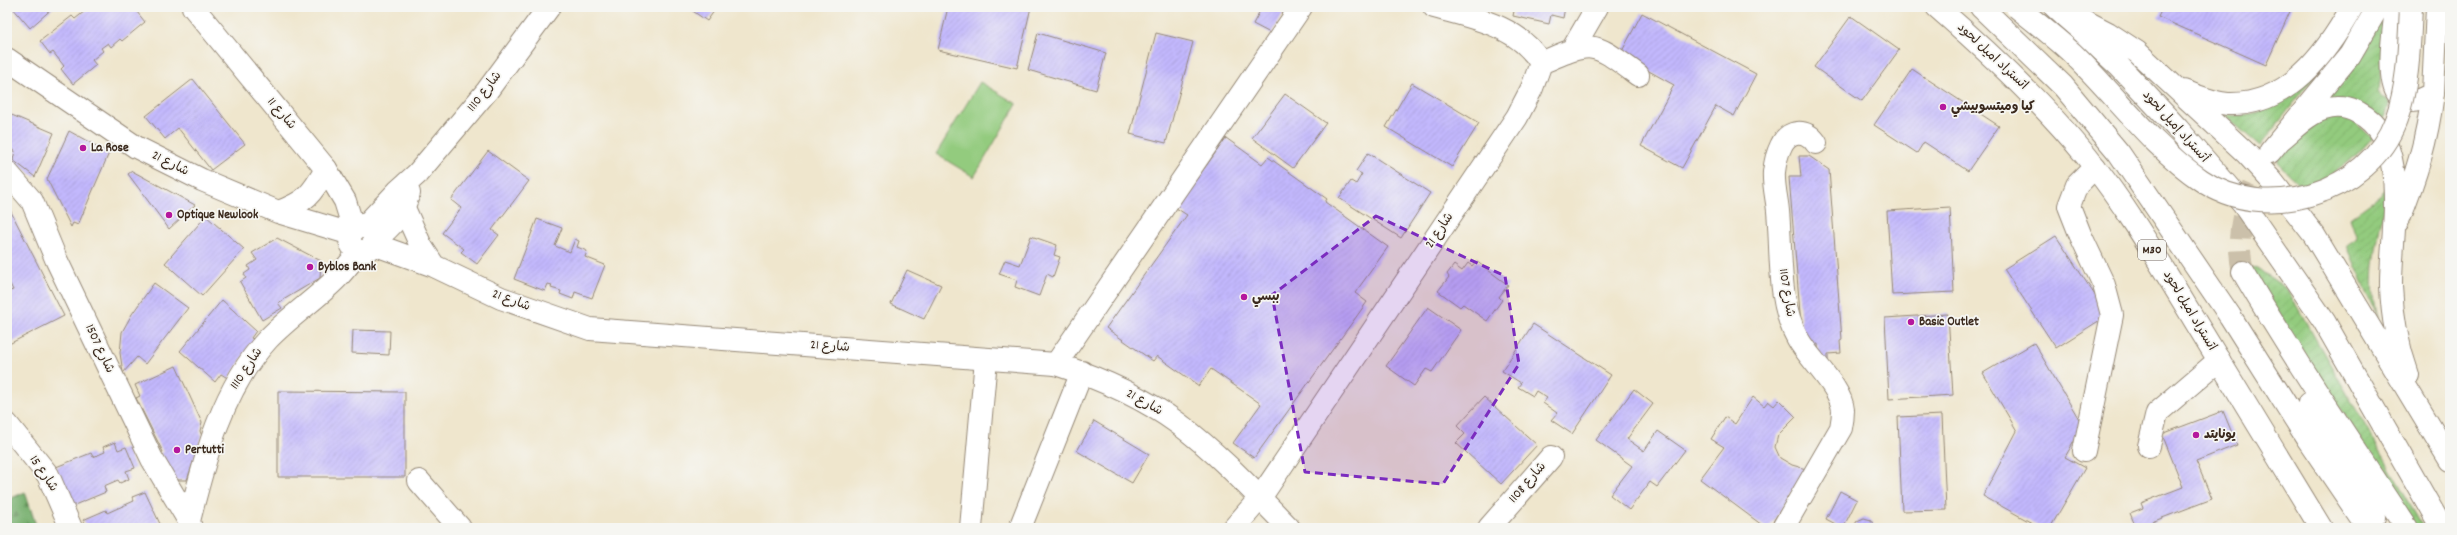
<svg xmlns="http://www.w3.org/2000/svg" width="2457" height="535" font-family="Dekko,'Playpen Sans Arabic',sans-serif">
	<defs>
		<pattern id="forest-firs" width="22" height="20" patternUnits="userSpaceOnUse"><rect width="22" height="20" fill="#76af6d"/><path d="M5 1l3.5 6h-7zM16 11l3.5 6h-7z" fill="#628f59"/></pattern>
		<pattern id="garden-furrows" width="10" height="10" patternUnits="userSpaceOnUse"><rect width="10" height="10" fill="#93cb7e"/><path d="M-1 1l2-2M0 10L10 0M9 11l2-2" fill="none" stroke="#80ae6c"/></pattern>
		<pattern id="building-hatch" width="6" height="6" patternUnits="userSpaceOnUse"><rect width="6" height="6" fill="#c2b8fd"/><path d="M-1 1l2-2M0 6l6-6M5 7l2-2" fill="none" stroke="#a89ed8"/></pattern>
	</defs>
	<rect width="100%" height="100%" fill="#f6f6f2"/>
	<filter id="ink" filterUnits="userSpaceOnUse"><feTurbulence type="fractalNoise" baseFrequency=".025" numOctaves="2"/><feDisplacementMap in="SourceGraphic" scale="8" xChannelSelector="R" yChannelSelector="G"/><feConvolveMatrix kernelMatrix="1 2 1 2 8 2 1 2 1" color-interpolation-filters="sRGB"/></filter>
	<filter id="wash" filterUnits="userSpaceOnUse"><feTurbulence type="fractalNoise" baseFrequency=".012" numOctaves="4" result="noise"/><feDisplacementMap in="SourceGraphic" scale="16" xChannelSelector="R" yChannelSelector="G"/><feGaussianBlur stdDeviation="0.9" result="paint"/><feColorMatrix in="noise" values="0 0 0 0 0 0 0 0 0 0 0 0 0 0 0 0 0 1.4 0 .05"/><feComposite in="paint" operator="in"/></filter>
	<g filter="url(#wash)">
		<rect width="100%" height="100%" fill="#efe6cd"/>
		<!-- grass -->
		<path fill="#93cb7e" stroke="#677a4e" d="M980,82L1017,104L974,177L936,154Z"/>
		<!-- forest -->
		<path fill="url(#forest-firs)" stroke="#586c46" d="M25,492L37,528H7V500Z"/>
		<!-- garden -->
		<path fill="url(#garden-furrows)" stroke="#677a4e" d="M2387,7L2378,91L2381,97L2390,101L2383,124L2323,97Z
			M2337,48L2260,146L2224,115C2276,121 2302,81 2337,48Z
			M2344,114L2372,138C2353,161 2331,179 2301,186L2277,163L2278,156L2305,124Z
			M2388,183C2382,229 2365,271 2378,317L2347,246L2357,239L2350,218L2380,196Z
			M2249,268L2258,269L2287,289L2424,528H2417Z"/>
		<g id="blocks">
			<!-- building -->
			<path fill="url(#building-hatch)" d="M12,7H54L30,28Z
				M90,7H133L145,22L122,41L120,39L111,47L108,43L101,48L103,51L92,60L96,65L73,84L61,69L64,66L53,52L50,54L40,41L72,16L75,19Z
				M687,7H717L707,21Z
				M948,7H1031L1017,68L938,50Z
				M1262,7H1286L1272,34L1253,24Z
				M1501,7H1565L1563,18L1551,15L1549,24L1513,16L1514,11Z
				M2163,7H2292L2266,65L2158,17Z
				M1642,13L1756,74L1734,116L1716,106L1682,168L1641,146L1674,85L1620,55Z
				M1851,16L1899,50L1862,101L1814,67Z
				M1038,33L1106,53L1096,90L1028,70Z
				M1156,33L1193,42L1166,143L1130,134Z
				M1912,69L1999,126L1968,171L1924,142L1917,153L1874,125Z
				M193,79L245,144L211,170L178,128L165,139L146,116Z
				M1412,83L1479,123L1452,167L1386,127Z
				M1285,94L1326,123L1293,168L1252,138Z
				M7,113L54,133L35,177L13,160L15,151L7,147Z
				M69,131L109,153L78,225L73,223L71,227L47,179Z
				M1226,138L1262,164L1268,157L1327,199L1325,202L1388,247L1355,293L1367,302L1254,458L1233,443L1261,404L1211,369L1199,386L1157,356L1153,361L1106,328L1187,215L1176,208Z
				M488,151L529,181L492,230L499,235L477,264L461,252L464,249L442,233L461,208L451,200Z
				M1368,153L1430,193L1401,238L1339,198L1351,181L1356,184L1362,174L1356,171Z
				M1799,156H1809L1829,170L1842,340L1840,341L1841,353L1828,354V362L1819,363L1818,344L1807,345L1802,337L1789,177H1801Z
				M132,171L195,205L169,229L128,174Z
				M7,204L64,316L7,345V292L13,290L7,278Z
				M1950,207L1954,292L1892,295L1887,211Z
				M206,216L244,249L202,296L165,263Z
				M537,219L562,228L555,246L570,252L575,239L579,241L577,247L587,251L585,257L605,265L592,298L575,292L573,299L560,294L561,291L551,288L552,285L548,284L545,291L514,279Z
				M1031,236L1057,245L1054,255L1060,257L1053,277L1047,274L1039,296L1015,287L1017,280L999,274L1005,260L1020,265Z
				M2056,236L2108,315L2056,348L2004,269Z
				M277,238L321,261L320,278L278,303L282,308L262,320L240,282L246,278L244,274L250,270L248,266L257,260L252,253Z
				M1476,261L1508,285L1499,297L1502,300L1487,321L1463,304L1460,307L1438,291L1449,277L1447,274L1454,265L1462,271L1468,263L1472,266Z
				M907,270L941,285L924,319L891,304Z
				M154,283L188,308L145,364L137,357L123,373L120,353L122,332L132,314Z
				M222,300L256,331L251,338L254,339L229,379L221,374L215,382L180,351Z
				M1428,307L1461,330L1432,372L1426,369L1414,386L1386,366Z
				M1948,314L1953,395L1889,399L1885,318Z
				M1533,324L1611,375L1572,434L1551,420L1557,413L1543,403L1547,398L1536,391L1533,396L1518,387L1521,383L1502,371Z
				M353,330L390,331L389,355L352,353Z
				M2034,343L2083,426L2065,457L2085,468L2050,528H2041L1983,496L2017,431L1983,373Z
				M176,366L202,423L200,431L202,436L187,480H172L160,453L163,452L136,398L140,396L135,385Z
				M1634,389L1653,404L1627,439L1644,451L1658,431L1685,450L1657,487L1650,482L1629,510L1610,495L1632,466L1596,440Z
				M278,391L405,392V477H278Z
				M1484,397L1537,445L1501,484L1456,443L1465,434L1457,426Z
				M1753,397L1764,406L1768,401L1774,406L1779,400L1796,417L1778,435L1775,447L1780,458L1792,465L1806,469L1769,528H1766L1700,479L1724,447L1711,439L1725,417L1735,424Z
				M2223,411L2237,445L2196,461L2212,499L2136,528L2130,513L2143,508L2141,503L2183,487L2162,434Z
				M1942,415L1946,510L1902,511L1898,417Z
				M1094,421L1149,454L1132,483L1077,451Z
				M115,442L118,450L126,447L135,468L126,471L129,479L120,483L118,480L104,486L106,492L72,506L56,467L91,453L93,457L105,452L103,447Z
				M1840,491L1857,500L1843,528L1826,519Z
				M145,492L161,526L87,528L83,520L106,510L107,513L134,501L132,497Z
				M1864,518L1871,520L1875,528H1853L1857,521Z"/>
		</g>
	</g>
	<g filter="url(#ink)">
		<use href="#blocks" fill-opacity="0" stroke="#958876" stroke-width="1"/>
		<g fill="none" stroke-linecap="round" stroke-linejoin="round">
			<!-- highway-tunnel -->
			<path stroke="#cbc0aa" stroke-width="22" stroke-dasharray="22 11" stroke-linecap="butt" d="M2243,272C2233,228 2249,190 2269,153"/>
			<!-- minor casing -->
			<g stroke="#958876" stroke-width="24">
				<path id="minor" d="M193,7L326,169L345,201L354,230
					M2396,7C2394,35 2375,129 2433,93L2437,7
					M1572,50L1597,7
					M1541,63C1594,40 1592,41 1638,75
					M7,172L32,201L56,259L152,459L189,521L191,528
					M364,227L398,191L417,174L487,91L549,7
					M374,241C393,225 401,217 409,193
					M1056,364L1301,7
					M7,424L48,475L71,528
					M2149,446L2157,413L2219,360
					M2084,451L2112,315L2104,285L2080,234L2069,206L2077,185L2095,167
					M419,481L460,528
					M189,521C205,457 222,389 268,339C289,317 315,300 336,279C345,270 352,260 360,251
					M971,528L986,359
					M1020,528L1082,372
					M1234,528L1260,498L1517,117L1532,88L1541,63C1518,25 1473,18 1434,7
					M1489,528L1551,457
					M1783,528L1841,428C1842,423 1843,416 1843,410C1841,387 1809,359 1798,339C1777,302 1782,252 1778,211C1777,199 1773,185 1774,172C1775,163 1777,154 1781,146C1789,129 1806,129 1816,143"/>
			</g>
			<!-- major casing -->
			<g stroke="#958876" stroke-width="24">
				<path id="major" d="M7,59L136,147L202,180L278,212L351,234
					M404,208L421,246L434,266
					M278,212C306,202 312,194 326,169
					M350 239a12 12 0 1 1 24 0a12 12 0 1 1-24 0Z
					M373,244L434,266L501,298L590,329L1056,364C1099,378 1143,397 1179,424C1219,454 1254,492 1289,528"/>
			</g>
			<!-- highway casing -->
			<g stroke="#958876" stroke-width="24">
				<path id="highway" d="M1937,7C1991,54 2042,102 2087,157C2128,208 2161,265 2195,321C2237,390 2279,459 2321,528
					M1981,7L2063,86L2119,153L2230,316L2307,438L2368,528
					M2055,7L2120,67L2178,129L2243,204L2324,321L2442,528
					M2075,16L2108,33L2137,52L2247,154L2272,181L2314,235L2450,460
					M2183,91C2198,96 2213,103 2228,104C2288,106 2326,54 2352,7
					M2280,140C2294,129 2307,114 2324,109C2336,105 2349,107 2359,113C2413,141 2390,236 2391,286C2392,315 2398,347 2408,375
					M2270,152L2350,55L2378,7
					M2398,221C2416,176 2427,142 2433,93
					M2243,272C2294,359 2351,443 2407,528
					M2309,403L2366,499L2374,517"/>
			</g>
			<!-- minor -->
			<use href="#minor" stroke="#fff" stroke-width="22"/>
			<!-- major -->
			<use href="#major" stroke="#fff" stroke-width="22"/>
			<!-- highway -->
			<use href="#highway" stroke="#fff" stroke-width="22"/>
			<!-- highway-bridge casing -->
			<g stroke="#958876" stroke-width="24" stroke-linecap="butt">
				<path id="highway-bridge" d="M2017,7C2035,22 2055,37 2072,53C2115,94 2151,146 2201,180C2264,224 2369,194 2396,120C2409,84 2409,45 2411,7"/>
			</g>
			<!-- highway-bridge -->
			<use href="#highway-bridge" stroke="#fff" stroke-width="22"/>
		</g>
	</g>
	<!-- marked area -->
	<path fill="#7b2cbf" fill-opacity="0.2" stroke="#7b2cbf" stroke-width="3" stroke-dasharray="8 5" stroke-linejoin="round" d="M1376,216L1505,276L1519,364L1443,484L1305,472L1272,295Z"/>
	<!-- markers -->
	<g fill="#b5179e" stroke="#f6f6f2" stroke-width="1.5">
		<circle cx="1943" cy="107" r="4"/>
		<circle cx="83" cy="148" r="4"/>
		<circle cx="169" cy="215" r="4"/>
		<circle cx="310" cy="267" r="4"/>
		<circle cx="1244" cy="297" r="4"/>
		<circle cx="1911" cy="322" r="4"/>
		<circle cx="2196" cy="435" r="4"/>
		<circle cx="177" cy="450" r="4"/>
	</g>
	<g text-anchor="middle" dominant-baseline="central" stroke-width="3.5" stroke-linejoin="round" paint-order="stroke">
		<!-- shield labels -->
		<rect fill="#f6f6f2" stroke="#73675e" stroke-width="1" x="2138" y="240" width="28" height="20" rx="3"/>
		<g font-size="12" font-weight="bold" fill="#3b2a1e">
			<text x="2152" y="250">M30</text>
		</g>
		<!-- street labels -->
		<g font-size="13" fill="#3b2a1e" stroke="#f6f6f2">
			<text transform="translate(1992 57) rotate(43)">اتستراد اميل لحود</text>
			<text transform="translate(485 92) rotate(-52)">شارع 1110</text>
			<text transform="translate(281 114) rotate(50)">شارع 11</text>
			<text transform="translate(2175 127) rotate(48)">أتستراد إميل لحود</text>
			<text transform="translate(170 164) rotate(27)">شارع 21</text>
			<text transform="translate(1440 231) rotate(-56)">شارع 21</text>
			<text transform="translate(1786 293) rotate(81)">شارع 1107</text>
			<text transform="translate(511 301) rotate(21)">شارع 21</text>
			<text transform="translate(2189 311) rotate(59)">اتستراد اميل لحود</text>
			<text transform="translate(830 347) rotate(4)">شارع 21</text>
			<text transform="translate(99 349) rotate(65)">شارع 1507</text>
			<text transform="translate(247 369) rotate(-56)">شارع 1110</text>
			<text transform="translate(1144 403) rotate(30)">شارع 21</text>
			<text transform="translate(43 474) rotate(56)">شارع 15</text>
			<text transform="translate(1528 483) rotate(-49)">شارع 1108</text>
		</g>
		<!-- poi labels -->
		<g font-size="13" font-weight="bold" fill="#3b2a1e" stroke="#f6f6f2" text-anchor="start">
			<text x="1951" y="107">كيا وميتسوبيشي</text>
			<text x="91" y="148">La Rose</text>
			<text x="177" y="215">Optique Newlook</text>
			<text x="318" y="267">Byblos Bank</text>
			<text x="1252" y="297">ببسي</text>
			<text x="1919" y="322">Basic Outlet</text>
			<text x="2204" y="435">يونايتد</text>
			<text x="185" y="450">Pertutti</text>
		</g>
	</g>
	<!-- margin -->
	<rect width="2457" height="535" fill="none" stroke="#f6f6f2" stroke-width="24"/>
</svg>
